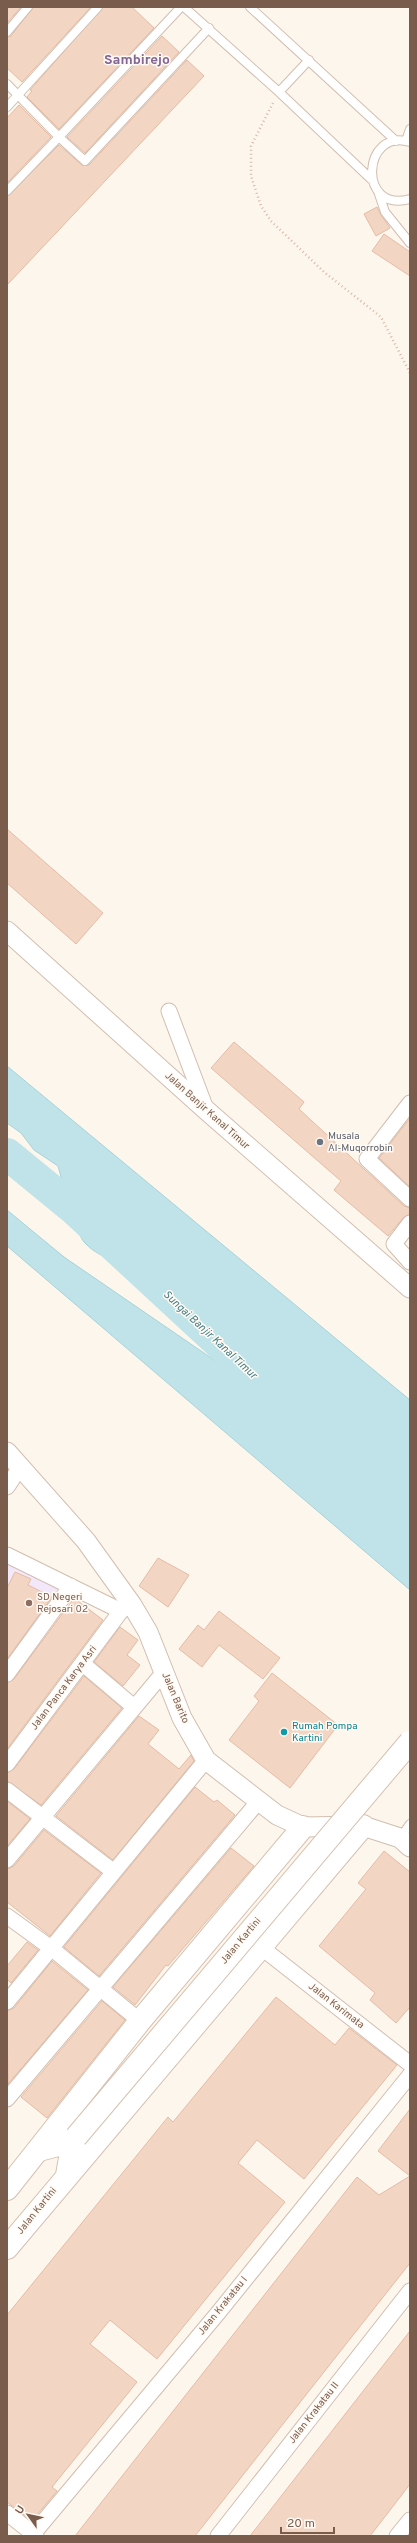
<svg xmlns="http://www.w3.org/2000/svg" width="417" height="2543" font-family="Overpass,sans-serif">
	<rect width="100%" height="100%" fill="#fdf6ec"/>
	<!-- education -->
	<path fill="#f3e8fa" d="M7,1564L60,1588L43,1619L7,1664Z"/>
	<!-- water -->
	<path fill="#bfe3e8" stroke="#a5d3da" d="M7,1066L410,1400V1590L7,1246V1210L64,1257L255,1388L250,1364C228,1353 205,1343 189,1324C178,1310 178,1292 161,1281C140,1268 102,1262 85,1243C76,1235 62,1180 58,1166L34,1150L21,1133L7,1123Z"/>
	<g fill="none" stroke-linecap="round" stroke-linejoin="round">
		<!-- river -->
		<path stroke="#bfe3e8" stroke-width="32" d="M7,1154L73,1208L284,1403"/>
	</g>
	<!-- building -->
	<path fill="#f3d5c3" stroke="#e6bba3" d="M7,7H21L7,23Z
		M33,7H91L22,82L7,68V37L11,36Z
		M103,7H132L154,28L59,129L27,97L32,91L30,90Z
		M162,36L179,52L85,153L67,137Z
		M187,60L204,76L7,285V196L59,145L82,165H89Z
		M19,105L51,137L7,183V118Z
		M377,207L381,215L390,228L376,236L364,214Z
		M384,234L410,252V276L372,251Z
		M7,829L103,913L76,944L7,883Z
		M234,1042L304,1102L299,1109L404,1206L410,1208V1214L403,1218L388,1236L334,1190L341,1181L211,1068Z
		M410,1118V1187L379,1158Z
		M158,1558L189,1575L168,1607L139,1586Z
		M15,1572L31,1579L28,1585L52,1597L7,1659V1588Z
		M74,1598L103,1620L7,1749V1683L14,1679Z
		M219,1611L280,1658L263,1679L219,1645L202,1667L179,1649L198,1625L204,1630Z
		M120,1627L138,1640L127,1655L140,1665L123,1686L94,1662Z
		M272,1673L338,1725L290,1788L229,1740L259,1701L254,1696Z
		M84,1676L122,1708L41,1805L7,1781V1773L14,1769Z
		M139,1716L159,1730L148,1744L179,1769L191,1755L194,1761L113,1860L56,1816Z
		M195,1787L214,1802L217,1800L235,1815L99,1976L64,1947Z
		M7,1801L30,1819L7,1846Z
		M44,1830L101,1873L50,1936L7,1902V1869L14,1866Z
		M231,1848L254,1866L168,1966L166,1965L135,2005L113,1987Z
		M384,1851L410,1872V2007L396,2023L370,2000L375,1993L319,1946L366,1889L358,1883Z
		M27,1942L38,1950L11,1983L7,1979V1966Z
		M52,1961L88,1990L8,2084L7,2011L14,2008Z
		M276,1997L335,2045L349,2028L397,2065L304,2179L257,2140L238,2163L285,2202L157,2359L110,2320L90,2344L137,2382L52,2487L57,2491L32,2521L7,2502V2315L168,2117L173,2122Z
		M102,2001L125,2020L47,2118L21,2097Z
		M410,2109V2263L320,2377L195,2536H75L357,2177L379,2195L410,2176L378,2151Z
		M410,2331V2484L394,2505L370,2536H250Z"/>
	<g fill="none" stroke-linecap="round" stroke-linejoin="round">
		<!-- service casing -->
		<g stroke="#d1beb0" stroke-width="10">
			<path id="service" d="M181,7L59,137L85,161L209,28
				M184,7L279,92L371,179
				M250,7L396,141
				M7,32L28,7
				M7,84L59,137L7,191
				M279,92L309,60
				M7,107L98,7
				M406,141L410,129
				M410,142C362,127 357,214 410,199
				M378,191L385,212L410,243
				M400,1838L410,1824"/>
		</g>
		<!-- minor casing -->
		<g stroke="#d1beb0" stroke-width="17">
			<path id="minor" d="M169,1011L206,1109
				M410,1103L367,1159L410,1199
				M410,1223L394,1244L410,1262
				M7,1487L21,1466
				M7,1555L121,1611L129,1606
				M82,1663L134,1707
				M7,1674L71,1586
				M7,1764L121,1611
				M7,1790L114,1872
				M7,1860L164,1672
				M7,1916L51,1948L140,2021
				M262,1948L410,2064
				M7,2002L206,1760
				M7,2099L258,1802
				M7,2513L36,2536
				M33,2534L218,2313L410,2075
				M218,2536L410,2291
				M397,2536L410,2520"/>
		</g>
		<!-- tertiary casing -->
		<g stroke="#d1beb0" stroke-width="21">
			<path id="tertiary" d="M7,931L206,1110L410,1288
				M7,1452L86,1541L132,1605L148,1632L182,1718L206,1760L277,1815L303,1827L363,1826L400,1838L410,1847"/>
		</g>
		<!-- secondary casing -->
		<g stroke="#d6c0b0" stroke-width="24">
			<path id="secondary" d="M39,2150L73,2141L67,2175
				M7,2189L140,2021L303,1827
				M7,2248L363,1826"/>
		</g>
		<!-- path -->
		<path stroke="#d9b8a5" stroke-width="2.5" stroke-dasharray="1 3" stroke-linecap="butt" d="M273,103L251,146V176L261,206L271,221L324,272L381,317L410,373"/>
		<!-- service -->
		<use href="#service" stroke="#fff" stroke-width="8"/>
		<!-- minor -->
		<use href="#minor" stroke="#fff" stroke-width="15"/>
		<!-- tertiary -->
		<use href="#tertiary" stroke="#fff" stroke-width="19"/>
		<!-- secondary -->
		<use href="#secondary" stroke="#fff" stroke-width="22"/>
		<!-- secondary-bridge casing -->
		<g stroke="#d6c0b0" stroke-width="24" stroke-linecap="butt">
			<path id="secondary-bridge" d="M76,2137L410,1742"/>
		</g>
		<!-- secondary-bridge -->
		<use href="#secondary-bridge" stroke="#fff" stroke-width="22"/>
	</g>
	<!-- markers -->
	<circle fill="#6b7280" stroke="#fffaf3" stroke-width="1.5" cx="320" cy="1142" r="4"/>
	<circle fill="#8d6e63" stroke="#fffaf3" stroke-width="1.5" cx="29" cy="1603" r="4"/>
	<circle fill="#0f9aa8" stroke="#fffaf3" stroke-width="1.5" cx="284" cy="1732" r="4"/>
	<g text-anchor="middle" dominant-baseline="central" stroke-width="3" stroke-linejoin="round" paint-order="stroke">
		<!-- street labels -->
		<g font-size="10" fill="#7a5c4d" stroke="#fffaf3">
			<text transform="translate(207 1111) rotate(42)">Jalan Banjir Kanal Timur</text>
			<text transform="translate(64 1688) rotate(-53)">Jalan Panca Karya Asri</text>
			<text transform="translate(175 1698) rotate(67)">Jalan Barito</text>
			<text transform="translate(241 1941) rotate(-50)">Jalan Kartini</text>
			<text transform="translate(336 2006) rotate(38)">Jalan Karimata</text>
			<text transform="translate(37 2211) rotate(-51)">Jalan Kartini</text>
			<text transform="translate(223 2306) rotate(-51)">Jalan Krakatau I</text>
			<text transform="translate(314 2413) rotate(-52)">Jalan Krakatau II</text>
		</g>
		<!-- worship labels -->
		<g font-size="10" fill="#5b616d" stroke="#fffaf3" text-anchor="start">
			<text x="328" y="1136">Musala<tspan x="328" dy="12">Al-Muqorrobin</tspan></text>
		</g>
		<!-- education labels -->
		<g font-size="10" fill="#785e54" stroke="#fffaf3" text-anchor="start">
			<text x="37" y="1597">SD Negeri<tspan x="37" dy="12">Rejosari 02</tspan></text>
		</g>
		<!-- culture labels -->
		<g font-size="10" fill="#0d838f" stroke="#fffaf3" text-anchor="start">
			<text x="292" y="1726">Rumah Pompa<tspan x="292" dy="12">Kartini</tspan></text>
		</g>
		<!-- water labels -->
		<g font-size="11" font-style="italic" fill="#437c86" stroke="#fffaf3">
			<text transform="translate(210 1335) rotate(43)">Sungai Banjir Kanal Timur</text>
		</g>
		<!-- district labels -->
		<g font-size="14" font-weight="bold" fill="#846695" stroke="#fffaf3">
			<text x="137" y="60">Sambirejo</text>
		</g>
	</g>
	<!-- border -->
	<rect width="417" height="2543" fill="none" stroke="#7a5c4d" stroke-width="16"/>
	<!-- north arrow -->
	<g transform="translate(28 2515) rotate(303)" stroke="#fffaf3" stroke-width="3" paint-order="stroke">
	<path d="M0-3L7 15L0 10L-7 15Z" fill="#7a5c4d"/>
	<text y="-6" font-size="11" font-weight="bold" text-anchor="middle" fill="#7a5c4d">U</text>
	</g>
	<!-- scale -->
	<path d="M281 2527v6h53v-6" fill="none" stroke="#7a5c4d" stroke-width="2"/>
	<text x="287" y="2527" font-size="12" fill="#7a5c4d" stroke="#fffaf3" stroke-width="3" paint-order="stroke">20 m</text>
</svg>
